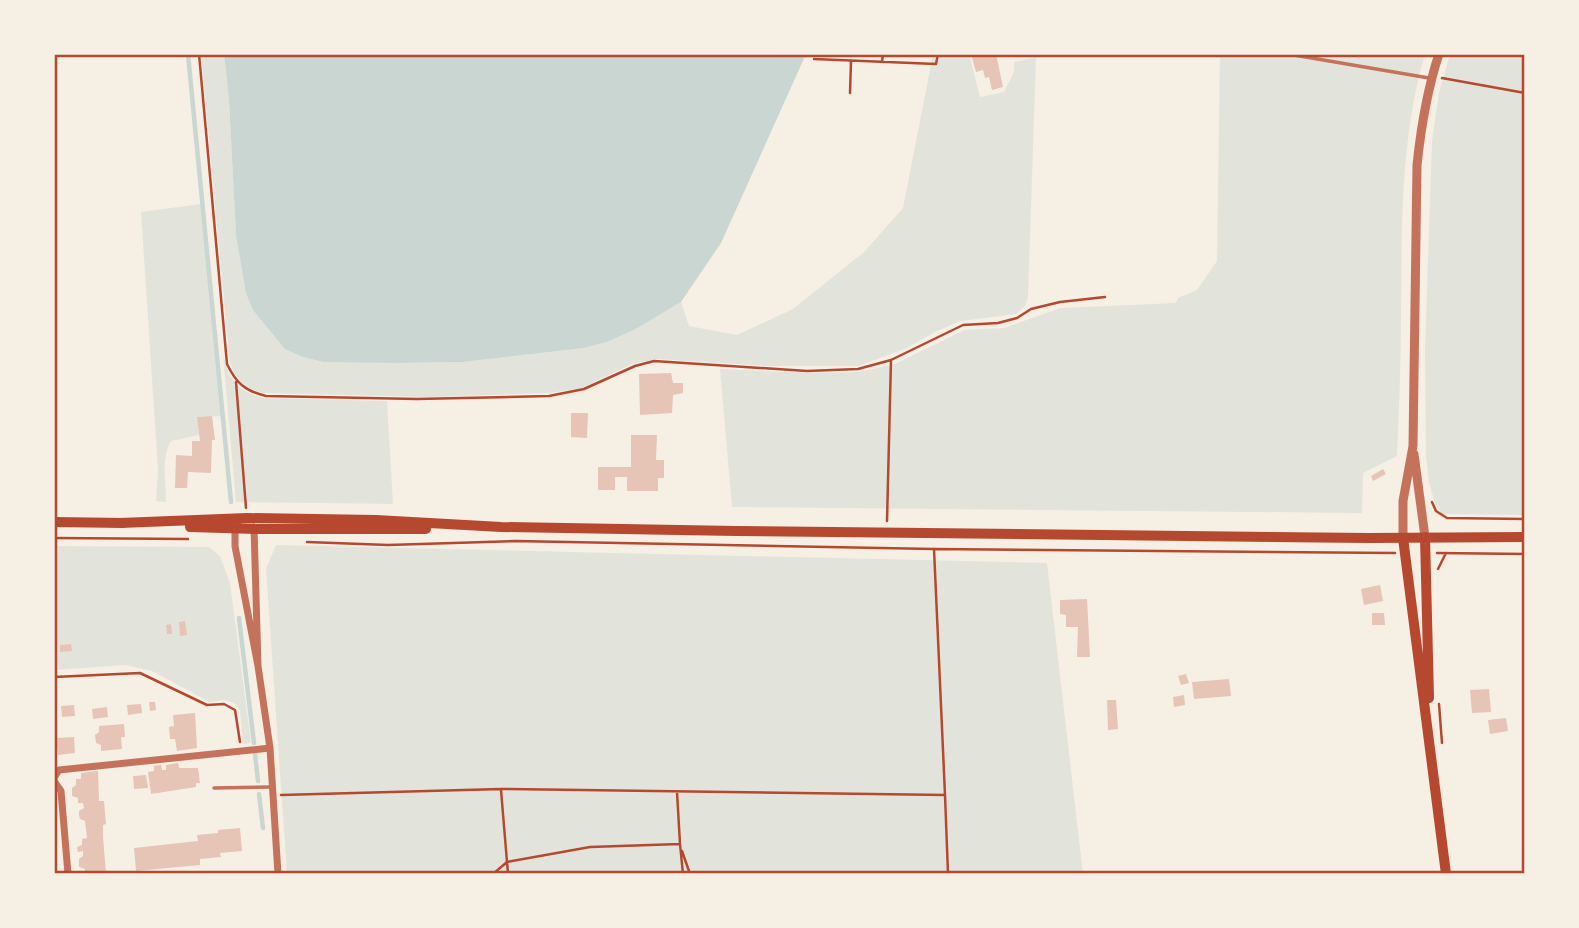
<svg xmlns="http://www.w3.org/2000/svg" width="1579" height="928" font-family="'Source Sans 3',sans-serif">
	<rect width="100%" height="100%" fill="#f6efe4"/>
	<!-- green -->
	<path fill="#e2e4dc" d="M201,54H224L229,100L236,235L238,241L398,363L463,362L584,348L607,342L634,330L681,302L689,326L737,335L793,309L864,252L903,208L933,54H969L980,97L1004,92L1014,72V62L1036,57L1028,297L1025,306L1016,314L961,321L937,331L907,348L859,366H768L656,359L632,364L582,388L550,393L432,397L264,393C246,389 237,381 230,364Z
		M1220,54H1425C1400,140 1402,227 1401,316C1401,363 1399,409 1397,456L1363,473L1362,513L732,507L720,369L807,373L859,372L895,364L964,330L1004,328L1060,308L1176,303L1178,298L1197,290L1217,261Z
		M1450,54H1525V515L1442,514L1435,504L1429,482L1426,456L1425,350L1432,141L1439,92Z
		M201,204L222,416L198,417L199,435L171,441C161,457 166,483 166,502L156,501L158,470L141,212Z
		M223,355C228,379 239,392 263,398L387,401L393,504L236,502Z
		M276,545L1047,563L1083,874H287L266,569Z
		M54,546L209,547L220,556L230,583L251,743L243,744L240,710L234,703L224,700L209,702L152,671L125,665L54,670Z"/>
	<!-- water -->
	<path fill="#c9d6d2" d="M224,54H806L721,243L681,302L634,330L607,342L584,348L463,362L398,363L324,362L303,357L285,349L253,310L246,293L236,235L229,100Z"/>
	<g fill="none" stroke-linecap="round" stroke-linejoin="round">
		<!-- stream -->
		<path stroke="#c9d6d2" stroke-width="4.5" d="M188,54L231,502
			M239,618L254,743
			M255,754L258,781
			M259,794L263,828"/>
	</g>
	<!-- building -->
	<path fill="#e6c5b7" d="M971,54H996L1003,87L992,90L989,77L985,78L983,70L976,72Z
		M671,373L673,383H683V393L673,395L672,413L640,415L639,374Z
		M571,413H588L587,438L571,437Z
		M212,416L215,440H212L211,473L188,472L187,488H175L176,455L192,456V441H200L197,417Z
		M631,435H657L656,460H664V478H658V491H627V477H615V490H598V467H631Z
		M1383,469L1386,474L1373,481L1371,476Z
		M1380,585L1383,601L1364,605L1361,589Z
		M1087,599L1090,657H1077L1078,627H1066V615L1060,614V600Z
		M1372,613H1384L1385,625H1372Z
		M185,621L187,635L180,636L179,622Z
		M171,624L172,634H167L166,625Z
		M71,644L72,651L60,652V645Z
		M1186,674L1189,683L1181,685L1178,676Z
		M1229,679L1231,696L1194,699L1192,682Z
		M1489,689L1491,712L1472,713L1470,690Z
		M1184,695L1185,705L1174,707L1173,697Z
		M1107,700H1116L1118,729L1108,730Z
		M149,702H155L156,710L150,711Z
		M141,704L142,713L128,715L127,705Z
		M74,705L75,716L62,717L61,706Z
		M107,707L108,717L93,719L92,709Z
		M195,713L197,748L177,751L175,739H170L169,727L174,726L173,715Z
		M1506,718L1508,731L1490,734L1488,720Z
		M124,724L125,737H121L122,749L101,751V745L96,743L95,735L99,732V726Z
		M74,737L75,753L58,755L56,738Z
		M178,763L179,768H198L200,783H196V787L151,794L148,772L154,771V766L161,765L162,770H166V765Z
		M98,771L99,801H104L106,824L103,825V837L106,873L85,874V869L79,867V859L83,856V851L78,852L77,847L82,845V839L87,838L85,821L80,819L79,815V811L84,808L83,803H78V798L72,796V788L76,785V779H81V773Z
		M146,775L148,788L134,789L133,776Z
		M240,828L242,851L220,853L221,857L200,859V865L136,871L134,848L198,841L197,835L218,833V830Z"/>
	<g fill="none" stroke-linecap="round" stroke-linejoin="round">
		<!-- path -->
		<path stroke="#b5482f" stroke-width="2.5" d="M199,54L227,364C236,383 245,391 266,396L417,399L549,396L584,389L635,366L654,361L807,371L858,369L891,360L963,325L998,323L1017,318L1031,309L1060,302L1105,297
			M801,54L806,56
			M814,59L936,64L938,54
			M882,62L883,54
			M1442,78L1525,93
			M850,93L851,61
			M236,382L246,508
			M1432,502L1436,511L1447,518L1525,519
			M887,521L891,360
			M54,538L188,539
			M307,542L388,545L515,541L933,549L1395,553
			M1437,553L1525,554
			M1438,569L1446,553
			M54,677L140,673L207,705L224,704L235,710L240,742
			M1439,704L1442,743
			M501,790L508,874
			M677,792L680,844
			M281,795L501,789L945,795L934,549
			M945,795L948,874
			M682,851L690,874
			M493,874L507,862L590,847L680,844L683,874"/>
		<!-- service -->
		<path stroke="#c5725c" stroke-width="3.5" d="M1288,54L1429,78
			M214,788L271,787"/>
		<!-- minor -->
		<path stroke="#c5725c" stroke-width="7" d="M239,526L235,529V546L258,666L270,748L278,874
			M254,527L258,666
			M54,778L59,770L270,748
			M54,781L61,791L68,874"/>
		<!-- tertiary -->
		<path stroke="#c5725c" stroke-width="9" d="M1414,454L1425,537
			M1403,538V501L1413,446L1417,165C1421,127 1427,90 1439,54"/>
		<!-- secondary -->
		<path stroke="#b5482f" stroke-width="10" d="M1425,537L1429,698
			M1403,538L1446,874"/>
		<!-- primary -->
		<path stroke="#b5482f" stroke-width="10" d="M54,522L125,523
			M120,523L247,518L376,520L501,527L736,531L1369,538L1525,537
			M190,527L256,529H426"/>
	</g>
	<!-- border -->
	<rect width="1579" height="928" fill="none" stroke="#f6efe4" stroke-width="112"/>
	<rect x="56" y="56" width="1467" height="816" fill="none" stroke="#b5482f" stroke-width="2.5"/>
</svg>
